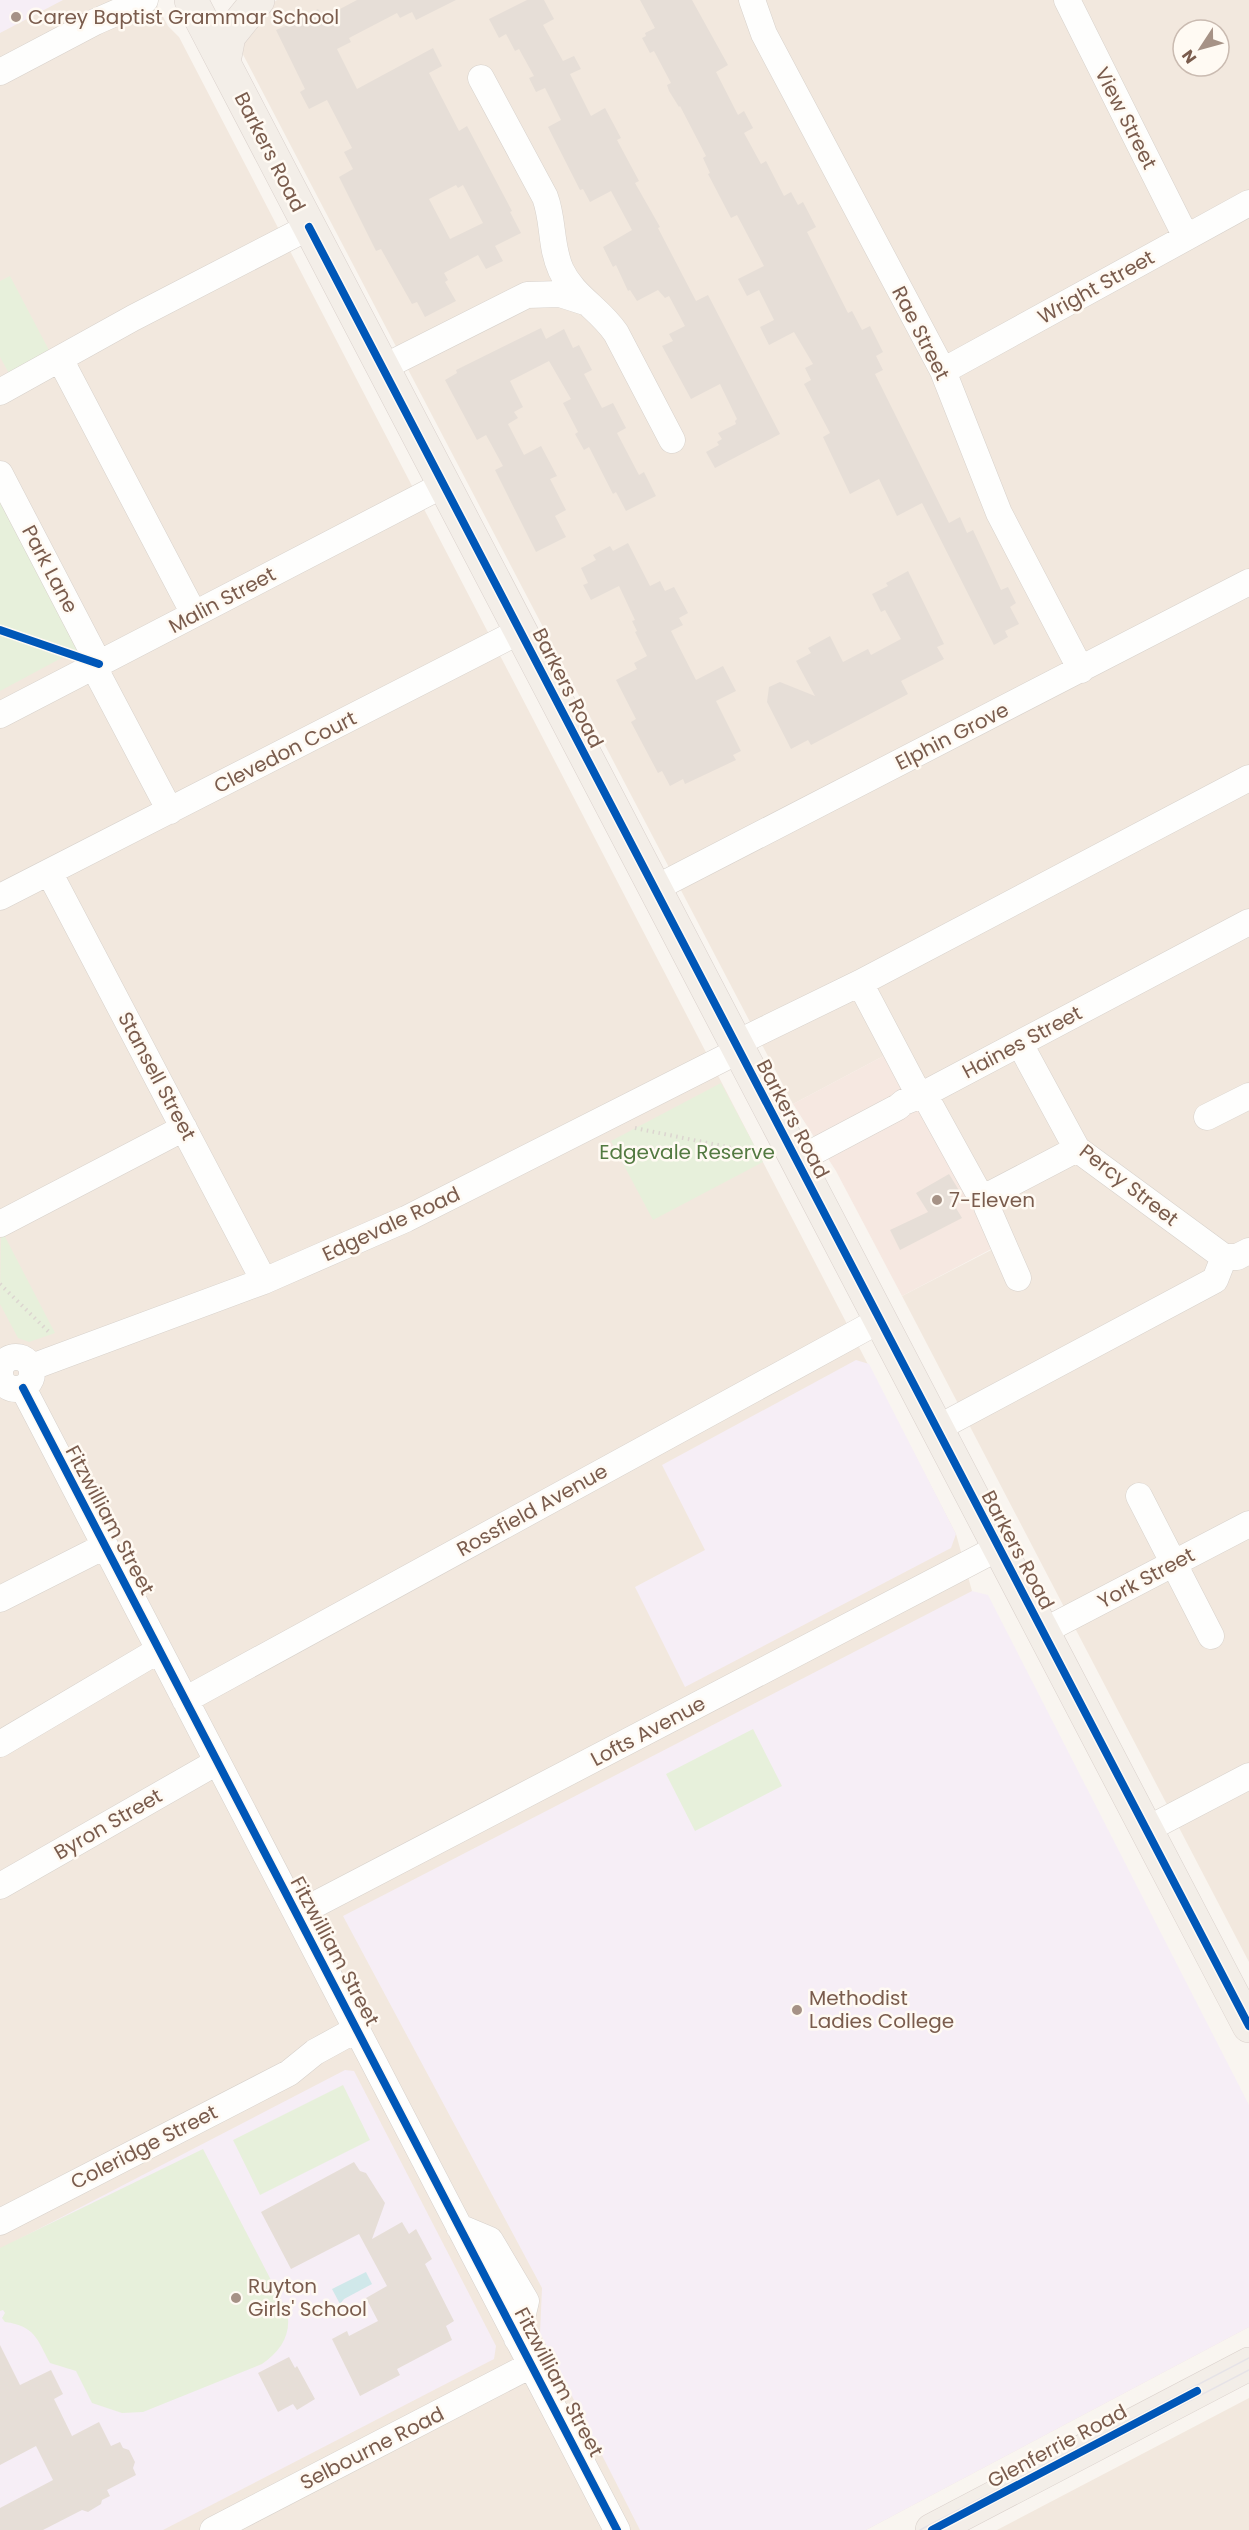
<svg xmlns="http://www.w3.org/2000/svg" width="1249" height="2530" font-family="Poppins,sans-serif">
	<rect width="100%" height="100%" fill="#f9f5f0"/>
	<!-- residential -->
	<path fill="#f2e8de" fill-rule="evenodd" d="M0,0H154L168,26L179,37L956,1534L972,1591L1249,2327L866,2530H0Z
		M277,0H1249V1962L902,1296L997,1247L891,1052L793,1104L238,45L246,21ZM1183,30H1219V66H1183Z
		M1249,2398V2530H997Z"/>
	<!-- commercial -->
	<path fill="#f6e8e1" d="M891,1052L927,1113L997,1246L902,1296L836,1171L793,1104Z"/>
	<!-- education -->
	<path fill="#f6eef6" d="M0,0H63L0,33Z
		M856,1360L869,1364L956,1534L951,1548L685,1687L635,1587L705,1550L662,1465Z
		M972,1591L988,1595L1249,2105V2327L866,2530H640L540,2333L542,2288L343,1916Z
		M345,2070L354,2071L496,2346L494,2359L163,2530H0V2249Z"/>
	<!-- green -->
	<path fill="#e7f0db" d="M10,276L52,356L11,377L0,357V281Z
		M0,491L82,647L0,691Z
		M721,1083L763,1162L653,1220L611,1141Z
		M1,1229L55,1333L29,1342L18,1338L0,1304Z
		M753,1729L782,1786L695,1831L666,1774Z
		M343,2085L370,2140L260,2195L233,2140Z
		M203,2149L287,2311C292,2334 281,2351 262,2364L143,2412L122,2413L92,2403L76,2371L50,2363C37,2339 35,2326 5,2322L2,2318L5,2313L3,2310L0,2311V2248Z"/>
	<!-- water -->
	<path fill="#d0e8ea" d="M366,2272L372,2284L344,2299L340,2304L332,2289Z"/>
	<!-- building -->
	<path fill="#e6ded7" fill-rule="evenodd" d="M357,0H456L416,20L412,12L400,18L397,13L349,38L351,42L337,49L357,89L433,48L442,66L429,73L459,131L467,126L512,211L510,212L521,233L495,246L503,261L486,269L478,255L444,273L448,280L445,282L456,301L425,317L417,302L412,304L381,249L376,251L339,177L353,169L344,152L352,148L327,100L309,109L300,92L305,89L276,30L288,25L286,21L301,13L303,17L318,9L323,18ZM456,185L458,188L463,185L483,223L450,239L429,199Z
		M527,0H544L554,19L543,25L563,61L574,56L581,69L570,74L591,116L605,108L621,138L617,140L639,181L635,183L660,227L658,228L696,301L708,295L780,434L715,468L706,452L719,445L717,442L722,439L718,433L736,424L735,421L737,419L720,384L691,399L662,346L673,341L669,334L685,326L669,296L665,298L658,290L637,301L630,290L628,291L616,265L613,267L603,247L632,230L611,191L590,202L583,189L580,190L548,127L561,120L545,88L536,92L529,78L534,76L519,49L515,51L506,34L499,38L489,19Z
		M640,0H692L728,65L716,72L738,115L744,111L753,128L744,133L761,164L766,161L784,196L791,192L798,205L803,202L816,227L807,232L848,313L852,311L862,330L870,326L883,352L876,356L883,370L875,374L949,523L960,517L967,533L973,530L1001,590L1008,587L1016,603L1010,607L1019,624L1005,631L1008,637L994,645L922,503L897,516L879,479L850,494L823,437L830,433L804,384L811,380L805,368L813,364L794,332L769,345L760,327L774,320L759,290L747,296L738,279L764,266L737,215L731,218L708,174L710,173L703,158L706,156L680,106L679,107L669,91L667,85L671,83L654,51L650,53L642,38L646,36L645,33L655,28Z
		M541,328L546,339L564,329L573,348L579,345L592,370L584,374L602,408L613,403L626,428L617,433L639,475L644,472L656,496L626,511L616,492L613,494L589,447L584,450L575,434L578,432L563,403L571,399L549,361L510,381L523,407L514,412L518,418L508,424L524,455L541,446L557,476L550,479L566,510L555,516L566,537L536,552L495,470L503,466L486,435L477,440L445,380L457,373L456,370Z
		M628,543L650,586L660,581L665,591L674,587L688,613L679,618L683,625L671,631L696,680L723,666L736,691L716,701L741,751L733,755L736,760L685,784L683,779L670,786L662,771L658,773L631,722L636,719L616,680L637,669L634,663L647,656L635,632L637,631L632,621L635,620L619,586L591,600L583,585L588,583L581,568L596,560L593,555L610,546L613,551Z
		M908,571L944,644L937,647L944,659L901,681L908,694L811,745L808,740L791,749L767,702L769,687L780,682L815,696L796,661L811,653L808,648L830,636L843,662L868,649L871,655L901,639L885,610L881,612L872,594L888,586L886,583Z
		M949,1174L960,1192L950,1198L962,1218L900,1250L890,1230L928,1212L916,1193Z
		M354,2162L360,2171L366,2173L385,2203L372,2239L402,2222L409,2234L416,2229L432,2259L425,2264L454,2321L446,2326L452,2340L397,2369L400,2375L360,2396L332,2339L347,2331L349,2336L378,2321L366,2298L387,2286L359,2234L291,2269L261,2212Z
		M0,2345L20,2385L51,2370L63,2394L54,2399L72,2436L99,2422L111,2446L120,2442L123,2448L129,2450L135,2462L133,2468L136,2475L107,2490L110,2496L102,2500L101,2504L88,2512L82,2510L43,2530H0V2508L53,2480L36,2446L0,2465Z
		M289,2357L295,2368L297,2366L315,2399L297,2410L293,2404L278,2412L258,2373Z"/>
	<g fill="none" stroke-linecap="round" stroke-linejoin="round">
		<!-- minor casing -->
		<g stroke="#d7d1cb" stroke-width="27">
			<path id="minor" d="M752,0L764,34L943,371L999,513L1081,670
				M1067,0L1186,237
				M0,72L95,22L145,0
				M481,78L545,197C554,221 550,246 561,270C573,296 600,309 616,333L672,440
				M60,359L194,614
				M382,368L527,295L560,294L585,302
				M943,371L1249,203
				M0,392L133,318L309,227
				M0,474L99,664
				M94,667L170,811
				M0,715L443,485
				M49,872L264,1281
				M654,889L1249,582
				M0,897L520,631
				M860,983L919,1095
				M735,1044L860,983L1249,778
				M1020,1044L1077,1149L1224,1257H1237L1249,1251
				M924,1094L978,1192L989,1195L1077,1149
				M1207,1117L1249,1096
				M796,1161L898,1107L904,1102L924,1094L1249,922
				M989,1195L987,1207L1018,1278
				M0,1224L184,1128
				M0 1373a16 16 0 1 1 32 0a16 16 0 1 1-32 0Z
				M32,1367L264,1281L406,1219L738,1051
				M23,1388L617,2530
				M936,1429L1215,1280L1224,1257
				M1139,1496L1211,1636
				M0,1599L105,1546
				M1042,1632L1249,1524
				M185,1700L880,1320
				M0,1744L159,1650
				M1146,1830L1249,1776
				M0,1886L217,1762
				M297,1914L998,1548
				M0,2222L289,2073L315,2052L357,2029
				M459,2227L490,2240L526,2301L517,2339
				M213,2530L531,2365"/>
		</g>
		<!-- major casing -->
		<g stroke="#dad1cc" stroke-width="34">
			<path id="major" d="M191,0L1249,2026
				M224,62L229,36L258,0
				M932,2530L1249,2364"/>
		</g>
		<!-- path -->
		<path stroke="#dcd5d0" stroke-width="4" stroke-dasharray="1.5 4.5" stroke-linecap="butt" d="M635,1128L766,1155
			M0,1284L51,1334"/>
		<!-- minor -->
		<use href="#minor" stroke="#fefefd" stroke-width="26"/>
		<!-- major -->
		<use href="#major" stroke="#f3eee8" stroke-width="33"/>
		<!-- tram -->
		<path stroke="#e6e3e7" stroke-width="1.5" d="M920,2530L1249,2358
			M942,2530L1249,2370"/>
		<!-- cycleway casing -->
		<g stroke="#fffaf3" stroke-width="11">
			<path id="cycleway" d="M309,227L1249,2026
				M0,630L99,664
				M23,1388L617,2530
				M932,2530L1197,2391"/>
		</g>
		<!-- cycleway -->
		<use href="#cycleway" stroke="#0057b8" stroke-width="8"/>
	</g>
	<!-- markers -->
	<g fill="#a69286" stroke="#fffaf3" stroke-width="2">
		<circle cx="16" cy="17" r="6"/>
		<circle cx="937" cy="1200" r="6"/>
		<circle cx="797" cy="2010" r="6"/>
		<circle cx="236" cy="2298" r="6"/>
	</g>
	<g text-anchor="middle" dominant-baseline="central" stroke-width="5" stroke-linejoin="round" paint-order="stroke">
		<!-- poi labels -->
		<g font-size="20" fill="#7a5c4d" stroke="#fffaf3" text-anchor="start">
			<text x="28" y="17">Carey Baptist Grammar School</text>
			<text x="949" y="1200">7-Eleven</text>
			<text x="809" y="1998">Methodist<tspan x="809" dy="23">Ladies College</tspan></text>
			<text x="248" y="2286">Ruyton<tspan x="248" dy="23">Girls' School</tspan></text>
		</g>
		<!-- street labels -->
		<g font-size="20" fill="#7a5c4d" stroke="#fffaf3">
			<text transform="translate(1126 118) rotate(63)">View Street</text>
			<text transform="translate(270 152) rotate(63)">Barkers Road</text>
			<text transform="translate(1096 287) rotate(-29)">Wright Street</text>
			<text transform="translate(921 333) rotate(63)">Rae Street</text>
			<text transform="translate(50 569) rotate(62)">Park Lane</text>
			<text transform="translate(222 600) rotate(-28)">Malin Street</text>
			<text transform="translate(568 688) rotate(63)">Barkers Road</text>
			<text transform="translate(952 736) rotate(-27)">Elphin Grove</text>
			<text transform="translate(285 752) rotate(-27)">Clevedon Court</text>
			<text transform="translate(1022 1042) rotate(-28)">Haines Street</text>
			<text transform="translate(157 1076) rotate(62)">Stansell Street</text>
			<text transform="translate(793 1119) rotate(62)">Barkers Road</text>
			<text transform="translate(1129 1185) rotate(38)">Percy Street</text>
			<text transform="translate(391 1224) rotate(-25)">Edgevale Road</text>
			<text transform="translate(532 1510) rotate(-29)">Rossfield Avenue</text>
			<text transform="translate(110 1520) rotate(62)">Fitzwilliam Street</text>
			<text transform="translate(1018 1550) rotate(62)">Barkers Road</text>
			<text transform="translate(1146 1578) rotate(-28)">York Street</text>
			<text transform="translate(648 1731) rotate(-28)">Lofts Avenue</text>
			<text transform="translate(108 1824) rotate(-30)">Byron Street</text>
			<text transform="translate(335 1951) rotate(62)">Fitzwilliam Street</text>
			<text transform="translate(144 2147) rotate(-27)">Coleridge Street</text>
			<text transform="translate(559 2382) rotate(62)">Fitzwilliam Street</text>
			<text transform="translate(1057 2446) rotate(-28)">Glenferrie Road</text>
			<text transform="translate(372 2448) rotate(-27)">Selbourne Road</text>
		</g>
		<!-- park labels -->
		<g font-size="20" fill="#537a41" stroke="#fffaf3">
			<text x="687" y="1152">Edgevale Reserve</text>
		</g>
	</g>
	<!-- north arrow -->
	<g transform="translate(1201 48) rotate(234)"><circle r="28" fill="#fffaf3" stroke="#cabbb1" stroke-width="1.5"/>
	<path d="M0-4.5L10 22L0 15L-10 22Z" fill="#a69286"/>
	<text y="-9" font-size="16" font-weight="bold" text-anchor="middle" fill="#7a5c4d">N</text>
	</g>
</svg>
